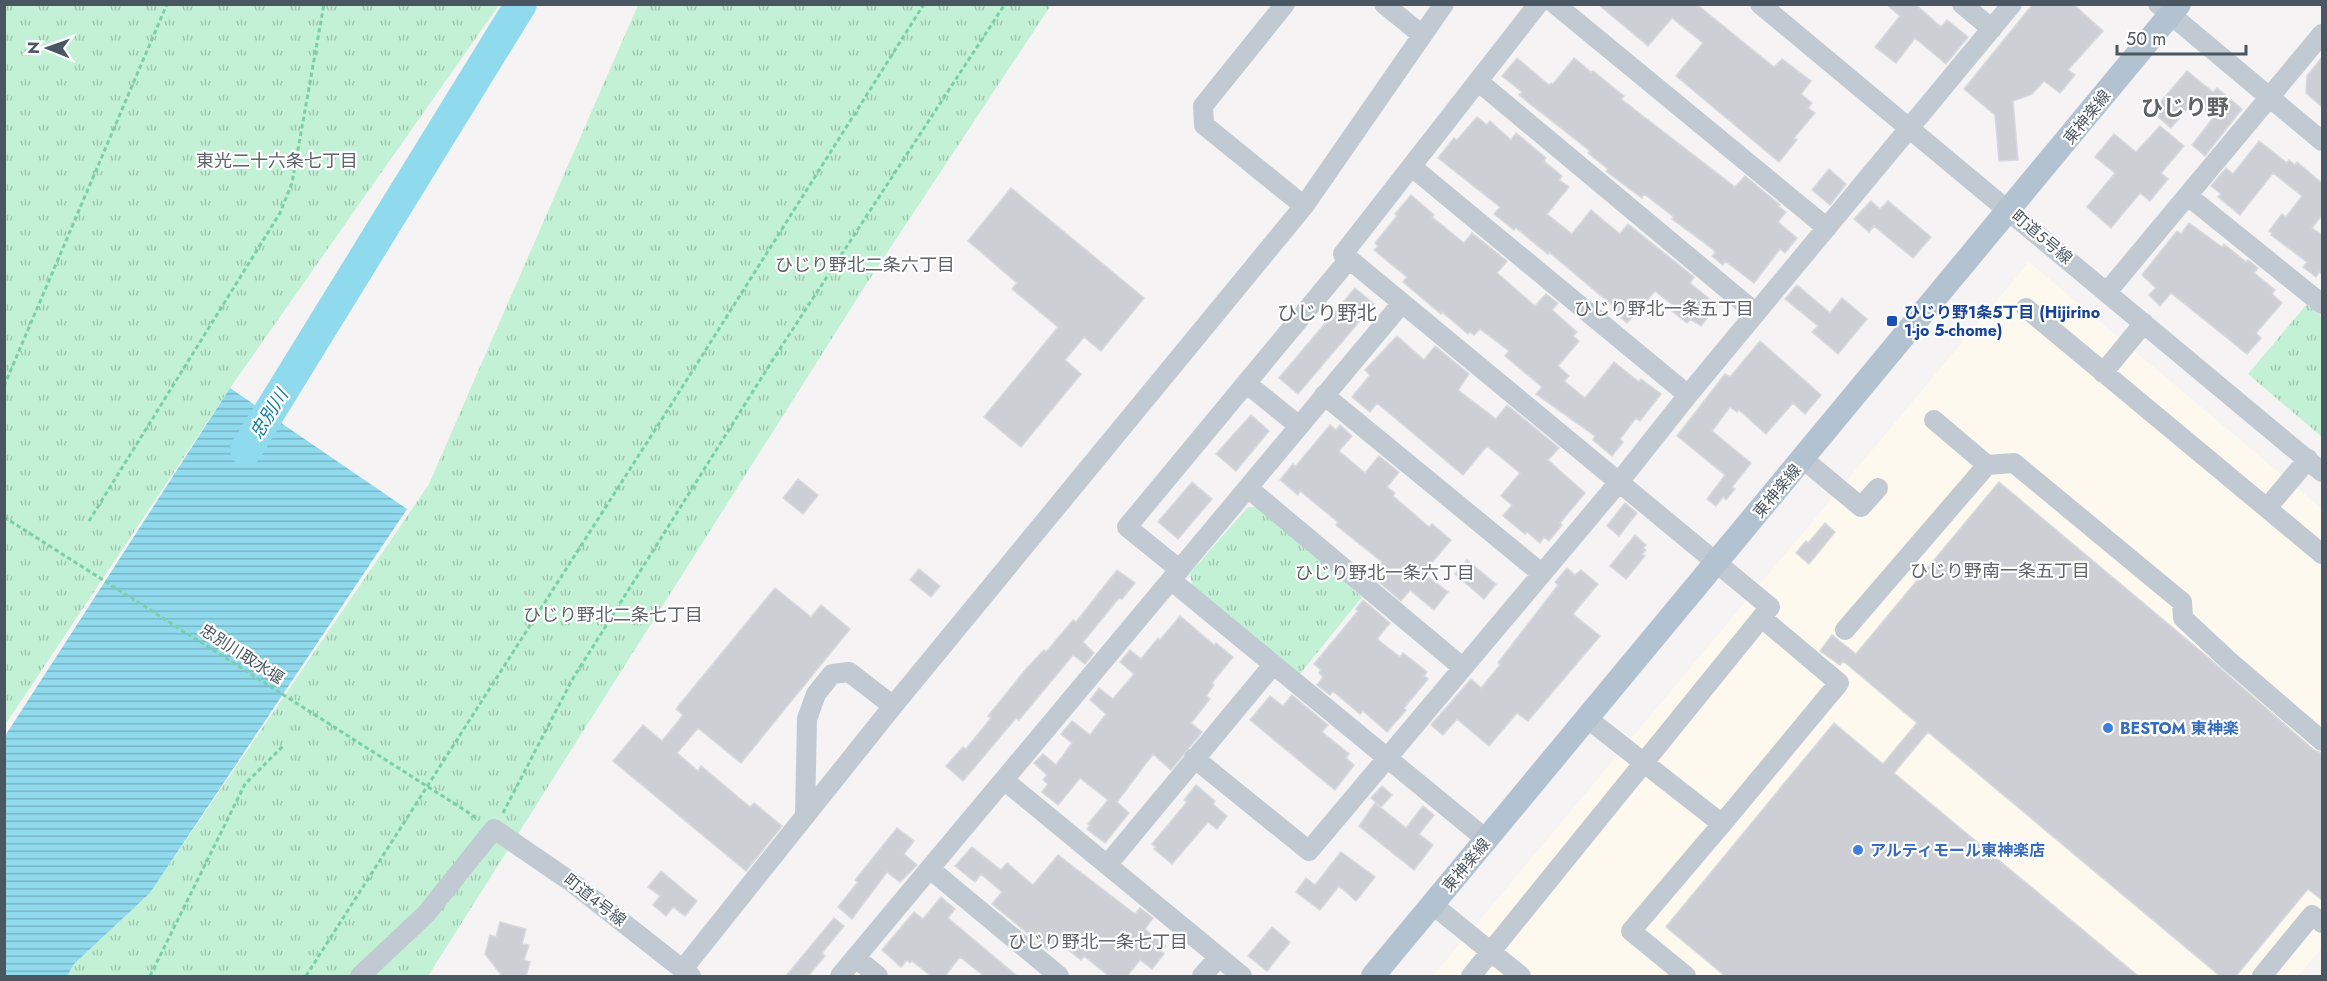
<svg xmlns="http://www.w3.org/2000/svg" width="2327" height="981" font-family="Jost,'Noto Sans JP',sans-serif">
	<defs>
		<pattern id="grass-tufts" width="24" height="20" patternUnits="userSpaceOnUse" patternTransform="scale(1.5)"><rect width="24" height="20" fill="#c3f1d5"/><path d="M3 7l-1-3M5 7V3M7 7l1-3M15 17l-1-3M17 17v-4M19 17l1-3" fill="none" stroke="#a0c6b0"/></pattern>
		<pattern id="water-rules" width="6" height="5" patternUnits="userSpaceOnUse" patternTransform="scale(1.5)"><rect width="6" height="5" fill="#90daee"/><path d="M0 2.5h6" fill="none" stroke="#78b4c4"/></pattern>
	</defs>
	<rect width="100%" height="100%" fill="#f5f3f3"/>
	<!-- commercial -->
	<path fill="#fdf9ef" d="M2029,262L2322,509V948L2298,976H1433Z"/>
	<!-- grass -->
	<path fill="url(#grass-tufts)" d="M4,5H499L230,388L5,725Z
		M638,5H1051L867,283L428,976H67L74,964L150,893L429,484Z
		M2307,304L2322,317V437L2248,374Z
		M1248,507H1258L1362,597L1300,674L1192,586L1190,573Z"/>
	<!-- water -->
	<path fill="url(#water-rules)" d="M230,388L407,509L150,893L74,964L67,976H5V736Z"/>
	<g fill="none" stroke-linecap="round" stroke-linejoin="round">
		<!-- river -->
		<path stroke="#90daee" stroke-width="32" d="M246,450L521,4"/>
	</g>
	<!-- building -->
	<path fill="#cdcfd5" stroke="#d7d9de" stroke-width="1.5" d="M1598,4H1696L1774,67L1782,59L1811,81L1801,94L1812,103L1808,108L1815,113L1794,138L1797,140L1779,162L1676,76L1703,43L1672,18L1648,46Z
		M1886,4H1915L1941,27L1947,20L1968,37L1946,64L1915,38L1896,63L1875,47L1900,16Z
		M2033,4H2073L2103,31L2068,70L2075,75L2060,93L2044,81L2032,94L2013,101L2018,160L1999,161L1995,115L1964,89Z
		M2322,57V107L2306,93L2307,76Z
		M1517,58L1549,85L1551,83L1553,84L1574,58L1591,72L1593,71L1624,96L1621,99L1735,187L1745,176L1780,205L1778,206L1786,212L1778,222L1797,238L1785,253L1780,249L1754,283L1725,261L1723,265L1712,256L1715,253L1714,250L1672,219L1674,217L1644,194L1642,198L1615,178L1606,171L1608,169L1588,153L1590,151L1519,95L1522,92L1502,76Z
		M2187,71L2213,92L2217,88L2242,109L2205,156L2192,145L2213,118L2194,101L2171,128L2152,112Z
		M1477,117L1487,125L1490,121L1511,140L1516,133L1546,158L1544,161L1562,176L1559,180L1569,187L1547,214L1572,234L1591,210L1620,234L1628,224L1694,277L1690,283L1717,305L1701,326L1690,319L1687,323L1672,311L1675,307L1655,291L1627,323L1611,309L1613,306L1549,252L1548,254L1516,228L1514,230L1494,214L1500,207L1438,158L1454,138L1457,140Z
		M2160,126L2184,146L2161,173L2168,179L2150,201L2140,193L2111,228L2087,207L2115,173L2095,157L2114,134L2136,152Z
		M2259,141L2287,163L2289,160L2295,165L2297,162L2322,183V215L2312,228L2322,235V274L2319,272L2316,277L2303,267L2307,262L2271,235L2272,233L2269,231L2282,214L2286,217L2302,196L2273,173L2240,215L2218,197L2221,194L2211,186L2226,168L2233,174Z
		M1829,169L1846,184L1830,205L1812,190Z
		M1011,188L1144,298L1101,351L1084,337L1065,360L1081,374L1021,447L984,417L1058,327L1012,289L1017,283L968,241Z
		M1411,195L1434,215L1432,217L1464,243L1472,233L1507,261L1497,273L1535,306L1546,294L1558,303L1552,310L1577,332L1573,336L1579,341L1558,366L1569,376L1564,381L1585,398L1614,362L1639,382L1641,379L1661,394L1640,421L1636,418L1620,439L1623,442L1612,456L1593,440L1595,436L1536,394L1542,387L1505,356L1509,351L1480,329L1474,335L1470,332L1468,334L1442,312L1441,314L1403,282L1407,277L1374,250L1378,246L1375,243L1397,216L1395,214Z
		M1871,201L1880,209L1888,201L1931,237L1913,258L1874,226L1869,232L1854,219Z
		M2189,223L2222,247L2224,244L2246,262L2248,260L2258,268L2254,273L2275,290L2272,294L2282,303L2256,333L2261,338L2247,354L2171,293L2160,306L2149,295L2156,288L2142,275L2177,231L2181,234Z
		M1797,285L1830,313L1842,298L1867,319L1838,354L1812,332L1818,326L1785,299Z
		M1355,288L1374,304L1298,394L1279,378Z
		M1397,336L1424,360L1435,346L1469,374L1458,390L1496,419L1507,405L1559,448L1548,460L1585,493L1560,523L1562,525L1549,541L1544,537L1540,543L1527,532L1525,534L1503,516L1512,505L1501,496L1520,473L1487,446L1463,475L1377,403L1370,412L1352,397L1370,375L1365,370Z
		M1760,341L1821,395L1805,414L1793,403L1766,434L1739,410L1737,412L1730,407L1712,431L1751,463L1732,487L1735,489L1726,500L1723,497L1716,506L1707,499L1725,475L1677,436L1725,374L1730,377Z
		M1251,415L1269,431L1236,471L1216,454Z
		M1330,425L1336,430L1340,425L1352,436L1339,451L1365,473L1379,456L1399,472L1387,487L1395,493L1393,496L1429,527L1432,524L1451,540L1423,573L1448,592L1434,610L1410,590L1401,601L1372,576L1382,562L1336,525L1338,522L1300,491L1298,495L1280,480L1293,464L1295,467Z
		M798,479L818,495L803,514L783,498Z
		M1192,482L1212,499L1178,539L1158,522Z
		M1999,482L2203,653L2314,750L2322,753V900L2308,889L2236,976H2220L1928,732L1894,773L2138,976H1725L1666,927L1834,723L1883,764L1917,723L1843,661L1840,665L1820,651L1832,635L1856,654Z
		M1625,503L1637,513L1619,536L1607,526Z
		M1825,523L1835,532L1809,564L1796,553L1806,541L1808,543Z
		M1635,535L1646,545L1643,548L1646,550L1642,554L1645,556L1626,579L1610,566Z
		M1467,560L1496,584L1484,599L1455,574Z
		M1567,568L1575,575L1581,570L1598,584L1573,614L1600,636L1528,721L1517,713L1489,746L1457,719L1443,735L1431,725L1471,679L1481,688L1500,665L1498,663L1558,585L1555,582Z
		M919,569L940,586L931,597L910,580Z
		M1117,570L1135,583L1122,599L1119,598L1083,642L1094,653L1085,664L1073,655L1019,720L1016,718L963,781L946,766L963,747L966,749L991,718L988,716L1026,669L1044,650L1046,652L1073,620L1076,622Z
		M775,588L811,617L821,605L850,629L741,763L698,728L677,753L698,771L701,766L750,807L754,803L782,826L746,871L613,761L643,725L662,741L683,715L676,709Z
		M1363,600L1390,623L1377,639L1400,657L1403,653L1427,672L1424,676L1428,679L1404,708L1406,710L1387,732L1363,711L1360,714L1333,691L1330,695L1317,685L1323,677L1319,673L1321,670L1314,664L1358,611L1356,609Z
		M1180,616L1214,645L1216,643L1233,657L1212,683L1214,685L1206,696L1210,699L1191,723L1202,732L1171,770L1153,754L1117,802L1129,813L1105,843L1087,829L1090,825L1088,824L1108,800L1080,778L1058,805L1042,792L1048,784L1043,780L1047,775L1034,763L1043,754L1056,765L1072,743L1061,734L1072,721L1090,735L1106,714L1090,700L1099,688L1113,699L1134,674L1120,662L1130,650L1141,659L1158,638L1160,640Z
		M1292,695L1328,725L1322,732L1349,754L1346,758L1354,765L1335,790L1250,720L1270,696L1283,706Z
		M1196,785L1215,801L1213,804L1227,816L1217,829L1208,822L1172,864L1154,849L1156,847L1152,844L1187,802L1184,800Z
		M1382,786L1392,795L1381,807L1371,798Z
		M1375,803L1406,828L1423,806L1434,815L1419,834L1433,845L1414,870L1359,826Z
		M897,828L914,841L904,854L917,865L900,882L887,872L852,919L838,907L858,882L855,880Z
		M972,847L1001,870L1007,863L1033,885L1058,855L1135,914L1140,908L1153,918L1145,929L1166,946L1162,951L1164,954L1152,969L1140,960L1127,976H1109L1084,956L1081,960L1056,940L1048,950L992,904L1002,892L981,874L975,882L955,866Z
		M1341,852L1375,877L1356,901L1339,886L1320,910L1296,892L1306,878L1315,885Z
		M661,871L697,901L685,916L673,907L666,916L653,905L660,896L648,887Z
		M941,897L955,909L948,918L1017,976H984L960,957L945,976H931L912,961L910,963L907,960L901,967L882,950L914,912L923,919Z
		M834,918L844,926L822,953L825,956L808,976H786Z
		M500,922L526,929L522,944L529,945L524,960L530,962L526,976H502L485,954L490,935L496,937Z
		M1272,927L1290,942L1267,971L1248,956Z"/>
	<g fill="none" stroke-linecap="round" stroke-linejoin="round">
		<!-- path -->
		<path stroke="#7ad0a6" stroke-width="3" stroke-dasharray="4.5 3" stroke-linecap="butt" d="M4,386L167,4
			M89,521L280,213L292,183L324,4
			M466,811L479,820
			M503,813L572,680L772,361L1005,4
			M150,976L245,784L284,745
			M306,976L669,408L924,4"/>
		<!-- minor -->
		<path stroke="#c1cad2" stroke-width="20" d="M1285,4L1203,106L1204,125L1304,206
			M1384,4L1422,35
			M1555,4L1827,228
			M1760,4L2322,472
			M1962,4L1992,29
			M2158,4L2322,141
			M1479,82L1756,313
			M1412,167L1688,395
			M2188,196L2322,304
			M2107,292L2322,34
			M2026,308L2322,554
			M2103,373L2144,323
			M1246,383L1299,426
			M1324,395L1541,573
			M1803,459L1861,507L1878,488
			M1987,465L2014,463L2182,602L2183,618L2228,660L2322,741
			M1248,488L1462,667
			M2267,508L2308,459
			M1180,570L1127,527L1349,259
			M1172,581L1487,840
			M1845,630L1987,465L1934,420
			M1588,719L1722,824L1631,931L1686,976
			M1194,758L1309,851L1619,482L1688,395L2012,4
			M1004,780L1242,976
			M805,814L807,719L816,694L832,674L849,672L893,706
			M1722,824L1839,683L1762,618
			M1107,865L1273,665
			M930,869L1059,976
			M1433,905L1521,976
			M856,958L878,976
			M683,969L893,706L1304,206L1444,4
			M360,976L426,914L494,829L570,881L691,976
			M840,976L1402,303
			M1202,976L1219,957
			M1471,976L1770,607L1343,254L1538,4
			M2262,976L2312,915L2322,923"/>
		<!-- major -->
		<path stroke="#b3c2d1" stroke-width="24" d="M1373,976L2179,4"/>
		<!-- path-bridge -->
		<path stroke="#7ad0a6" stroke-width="3" stroke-dasharray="4.5 3" stroke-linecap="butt" d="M4,517L466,811"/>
	</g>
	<!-- markers -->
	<rect fill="#1a4fb4" stroke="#fff" stroke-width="2" x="1886" y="315" width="12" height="12" rx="3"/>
	<g fill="#3f7fe0" stroke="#fff" stroke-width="2">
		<circle cx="2108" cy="728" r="6"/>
		<circle cx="1858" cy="850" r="6"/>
	</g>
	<g text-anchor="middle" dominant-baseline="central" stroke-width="4.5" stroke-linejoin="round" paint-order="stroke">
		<!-- street labels -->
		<g font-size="16" fill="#4a5661" stroke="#fff">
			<text transform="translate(2087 117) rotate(-51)">東神楽線</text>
			<text transform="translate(2042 237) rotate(40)">町道5号線</text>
			<text transform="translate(1777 491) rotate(-50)">東神楽線</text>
			<text transform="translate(242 654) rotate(33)">忠別川取水堰</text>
			<text transform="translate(1466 865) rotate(-50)">東神楽線</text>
			<text transform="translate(595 900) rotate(38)">町道4号線</text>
		</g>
		<!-- transit labels -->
		<g font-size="16" font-weight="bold" fill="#164399" stroke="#fff" text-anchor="start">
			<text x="1904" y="312">ひじり野1条5丁目 (Hijirino<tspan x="1904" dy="18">1-jo 5-chome)</tspan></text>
		</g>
		<!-- shop labels -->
		<g font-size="16" font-weight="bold" fill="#366cbe" stroke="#fff" text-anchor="start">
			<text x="2120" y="728">BESTOM 東神楽</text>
			<text x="1870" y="850">アルティモール東神楽店</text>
		</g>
		<!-- neighbourhood labels -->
		<g font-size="18" fill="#5f6368" stroke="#fff">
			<text x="277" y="161">東光二十六条七丁目</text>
			<text x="865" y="265">ひじり野北二条六丁目</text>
			<text x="1664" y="309">ひじり野北一条五丁目</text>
			<text x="2000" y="571">ひじり野南一条五丁目</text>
			<text x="1385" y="573">ひじり野北一条六丁目</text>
			<text x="613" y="615">ひじり野北二条七丁目</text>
			<text x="1098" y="942">ひじり野北一条七丁目</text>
		</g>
		<!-- water labels -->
		<g font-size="18" font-style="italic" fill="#0c7c9b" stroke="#fff">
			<text transform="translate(269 414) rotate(-58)">忠別川</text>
		</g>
		<!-- quarter labels -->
		<g font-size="20" fill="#5f6368" stroke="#fff">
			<text x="1327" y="313">ひじり野北</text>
		</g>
		<!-- district labels -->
		<g font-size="22" font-weight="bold" fill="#5f6368" stroke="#fff">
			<text x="2185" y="107">ひじり野</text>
		</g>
	</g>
	<!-- border -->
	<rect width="2327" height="981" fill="none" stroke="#4a5661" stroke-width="12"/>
	<!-- north arrow -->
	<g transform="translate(48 48) rotate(271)" stroke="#ffffff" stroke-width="4.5" paint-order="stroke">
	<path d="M0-4.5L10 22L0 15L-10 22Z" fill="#4a5661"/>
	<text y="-9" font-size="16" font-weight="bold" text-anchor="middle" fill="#4a5661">N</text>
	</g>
	<!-- scale -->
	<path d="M2117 45v9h129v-9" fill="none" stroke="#4a5661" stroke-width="3"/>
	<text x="2126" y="45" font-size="18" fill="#4a5661" stroke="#ffffff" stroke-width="4.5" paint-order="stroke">50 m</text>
</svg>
